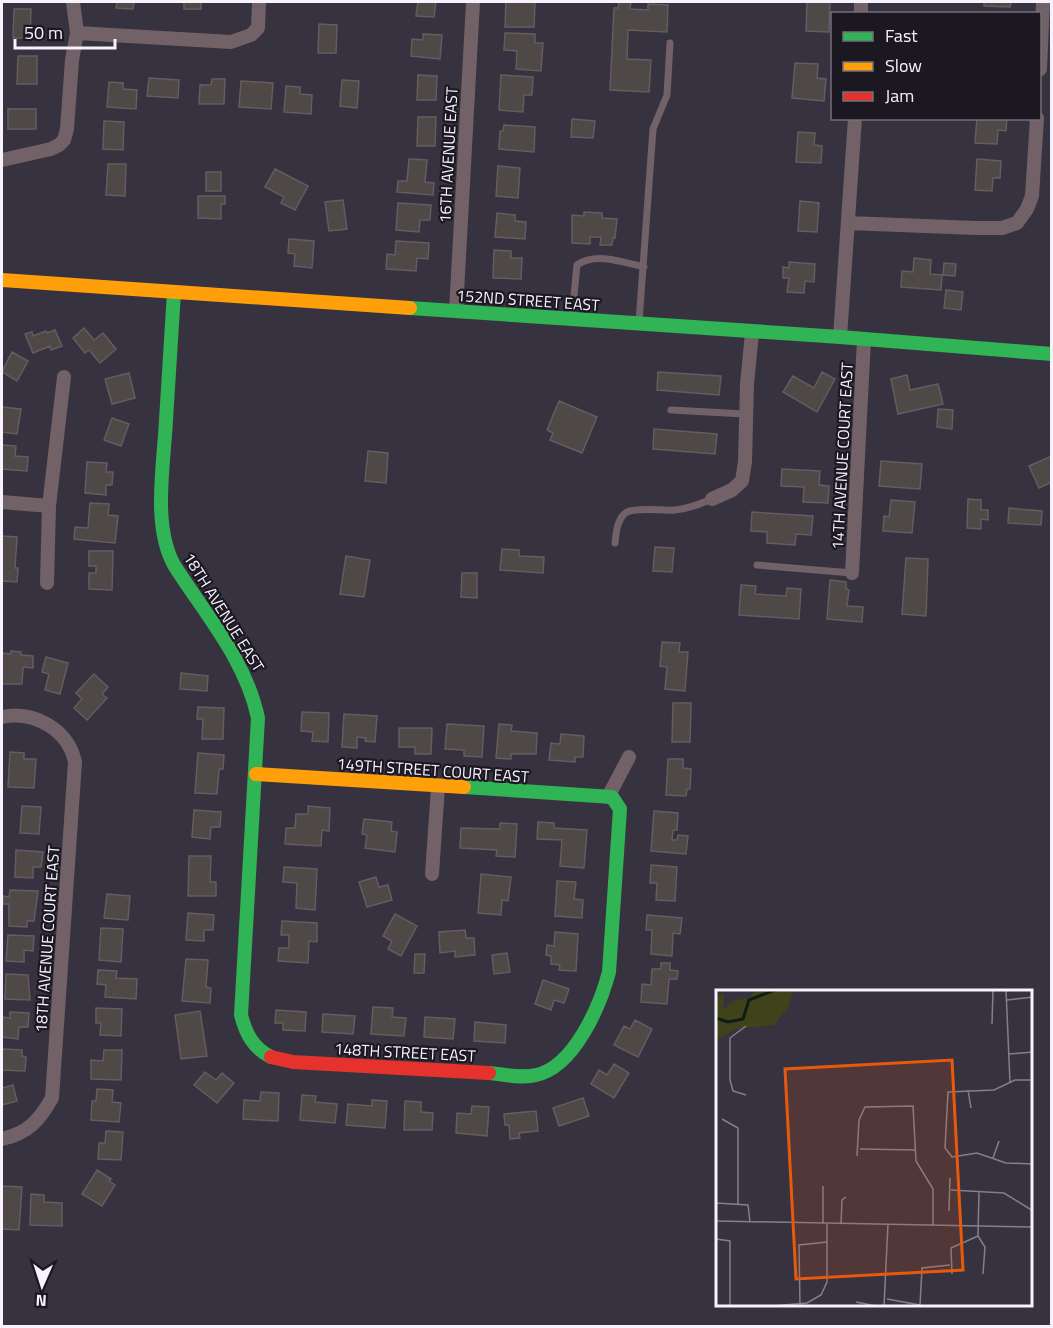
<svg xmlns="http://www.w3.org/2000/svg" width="1053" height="1328" font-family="'Titillium Web',sans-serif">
	<rect width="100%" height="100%" fill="#37323f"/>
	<!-- building -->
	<path fill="#4e4846" stroke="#625d60" stroke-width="1.5" d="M117,2H134L133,9L116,8Z
		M184,2H224H201V9H184Z
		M418,2H436L434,17L416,16Z
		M506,2H535L534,27H505Z
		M619,2H631L630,9L648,10V4L668,5L667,32L628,30L627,59L651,60L649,92L610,90L614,8H618Z
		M807,2H830L829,32L806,31Z
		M984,2H1011L1010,7L984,6Z
		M14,9H31L30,38H13Z
		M319,24L337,25L336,53H318Z
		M505,33L535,34V43H543L541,71L516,69L517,51L504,50Z
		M423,34L442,35L440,59L411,56L412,39L423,40Z
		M18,56H37V84H17Z
		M795,63L818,64L817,78L826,79L824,101L792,98Z
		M418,75L437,76L436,100H417Z
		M501,75L533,77L532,95H524L523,112L499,110Z
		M149,78L179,80L178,98L147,96Z
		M212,79H225L224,104H199L200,85H211Z
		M342,80L359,81L357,108L340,106Z
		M241,81L273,83L271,109L239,107Z
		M109,82L123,83V89L137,90L136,109L107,107Z
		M286,86L300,87V94L312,95L311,114L284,112Z
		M8,109H36V129H8Z
		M418,117H436L435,146H417Z
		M977,118H1007L1006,131L998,130L997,144L975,143Z
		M572,119L595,121L593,138L571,137Z
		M104,121L124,122L123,150L103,149Z
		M504,125L535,127L534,152L499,149L500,131H503Z
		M798,132L815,133L814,145L822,146L821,163L796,162Z
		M409,159L427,160L425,182L434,183L433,195L397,192L398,181H407Z
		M977,159L1001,161L1000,178H993L992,191L975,190Z
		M108,164H126L125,196L106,195Z
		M498,166L520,168L518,198L496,196Z
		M275,169L308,186L295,210L281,203L284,197L265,187Z
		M206,172H221V191H206Z
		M198,196H225V204H221V219L198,218Z
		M343,200L347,229L329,231L325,202Z
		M800,201L819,203L817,232L798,231Z
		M398,203L431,205L430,220H420L419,232L396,230Z
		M584,212L602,213V218L617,219L615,238H613L612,245H600L601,237H590V244L572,243V215L584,216Z
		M497,213L515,215V221L526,222L525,239L495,237Z
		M289,239L314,241L312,268L294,266L295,254L288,253Z
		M396,241L429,243L428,259L417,258L416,271L386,269L387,254L395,255Z
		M494,250L511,251V258H522L521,279L493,278Z
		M914,258L931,260L930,274L942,275L941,290L901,287L902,271L913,272Z
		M789,262L815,264L814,282L805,281L804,293L787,292L789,278H783V267L789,268Z
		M944,263L956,264L955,276L943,275Z
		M946,290L963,292L961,310L944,308Z
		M84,328L94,340L103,333L116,349L100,363L89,350L85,353L73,338Z
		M55,330L62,346L51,350L50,346L33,353L25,334L32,332L33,336L46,331L47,333Z
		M12,352L28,361L17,381L2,372Z
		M658,372L721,376L719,395L657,390Z
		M822,372L835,379L817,412L783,392L793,376L814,388Z
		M129,373L135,398L112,404L105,379Z
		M907,375L910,390L938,384L943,404L898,414L891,379Z
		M559,401L597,417L582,453L550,440L553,433L547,430Z
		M2,407L21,409L17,434L2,432Z
		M938,409L953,410L952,429L937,427Z
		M112,418L129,424L121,446L104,440Z
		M654,429L717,434L715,454L653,449Z
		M2,445L16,446L15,456L28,457L27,471L2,469Z
		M368,451L388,453L386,483L365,481Z
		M1052,456V482L1039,488L1029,466Z
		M881,461L922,464L920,489L879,486Z
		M87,462L107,463L106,472H113L112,485H106V495L85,493Z
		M782,469L820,471L819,485L829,486L828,503L803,502L804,487L781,486Z
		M968,499L981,500V510H988V520L981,519V529L967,528Z
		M891,500L915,502L912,533L883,531L884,516L889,517Z
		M90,503L109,504L108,515L118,516L115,543L74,539L75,527L88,528Z
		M1009,508L1042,511L1041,525L1008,523Z
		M752,512L813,516L811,535L796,534L795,545L767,543V532L751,531Z
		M2,536L17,537L15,568H18L17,582L2,581Z
		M655,547L674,548L672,572L653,571Z
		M502,549L519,550V556L544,557L543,573L500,570Z
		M89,551H113L112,590L89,589V573H96V566H89Z
		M346,556L370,560L364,597L340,594Z
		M906,558L928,559L926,616L902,614Z
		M462,573H477V598L461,597Z
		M830,580L846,582V589L849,590L847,606L863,607L862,622L827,619Z
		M741,585L756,586L755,594L786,596L787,588L801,589L799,619L739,615Z
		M662,642L680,643L679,652H688L685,691L665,689L667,667L660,666Z
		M11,651L21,652V655L33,656V668L23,667L22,684H2V653L11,654Z
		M46,657L68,663L60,694L45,690L49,674L42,672Z
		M181,673L208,676L207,691L180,689Z
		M94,674L108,687L102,694L107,698L87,720L74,708L82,699L76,693Z
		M673,703H691L690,742H672Z
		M198,707L224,708L223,739H202L203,719H197Z
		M302,712L329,713L328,742L312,741L313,732L301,731Z
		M344,714L377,716L375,742L365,741L366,738L357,737V748L342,747Z
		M447,724L484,726L482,757L464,756V750L445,749Z
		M499,724L512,725L511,731L537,733L536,754H511V759L496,758Z
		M399,728H432L431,754H415V747H399Z
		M561,734L584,736L583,757H575V762L549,760L551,743L560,744Z
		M10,752L24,753V759H36L34,788L8,787Z
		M198,753L224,755L223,769H219L217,794L195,793Z
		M668,759H683V768L691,769L690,789H687L686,796L666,795Z
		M22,806L41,807L39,834L20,833Z
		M308,806L330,808L329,831L322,830L321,846L285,844L286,828H295L296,814H308Z
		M194,810L221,812L220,827H211L210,839L192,837Z
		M654,811L678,813L677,830H673L672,840H677L678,835L688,836L686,854L651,851Z
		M364,819L392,822L391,831L397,832L395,852L365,848L367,835L362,834Z
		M538,822L554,823V828L587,830L584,868L560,866L562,840L537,839Z
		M500,823L517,824L515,857L496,856L497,850L460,848L461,828L500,829Z
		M16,850L43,852L41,867H33V878L15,877Z
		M189,856H211L210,882H216V896H188Z
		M651,865L677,867L675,901L656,900L657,883H650Z
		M284,867L317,869L315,910L296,908L297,883L283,882Z
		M481,874L511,877L508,901L502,900L501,915L478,913Z
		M376,877L379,887L388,885L392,900L367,907L359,882Z
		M557,881L576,882L574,899L583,900L582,918L555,916Z
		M10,890L38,891L34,921H27V927L9,926V904H3V896L9,897Z
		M107,894L130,896L128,920L104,918Z
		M188,913L214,915L213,930H204V941L186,940Z
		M395,914L417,926L401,956L388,949L392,941L383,936Z
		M647,915L682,918L680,934L673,933L672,956L651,954L652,930H646Z
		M282,921L317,923V942L309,941L308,963L278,961L279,948H289V935H281Z
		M101,928L123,929L121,962L99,960Z
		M465,930L466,938H474L475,955L455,957V951L440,953L439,932Z
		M555,932L578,934L576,971L559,970L560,965L551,964V956L546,955L547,945L554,946Z
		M8,935L34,936L33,951L24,950V962L6,961Z
		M507,953L510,972L494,974L492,955Z
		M415,954H425L424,973H414Z
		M186,959L208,960L206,987L211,988L210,1003L182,1001Z
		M661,963H670V970L678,971L677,979H669L667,1004L641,1002L642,984L651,985L652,969H661Z
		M98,970L117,971L116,978L137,979L136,999L105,997L106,985L97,984Z
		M6,974L28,975L30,1000L5,999Z
		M543,980L569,989L564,1003L554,1000L551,1010L535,1004Z
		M373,1007L393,1008L392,1017L406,1018L404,1036L371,1034Z
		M96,1008L122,1009L121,1036L100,1035L101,1023H96Z
		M276,1010L306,1012L305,1031L283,1030V1023H275Z
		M200,1011L207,1056L181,1059L175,1015Z
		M10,1012L29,1013L28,1027H19L18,1039L2,1037V1017L10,1018Z
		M323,1014L355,1016L353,1034L322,1032Z
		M425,1017L455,1019L453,1039L424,1037Z
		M635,1020L652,1029L638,1057L614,1045L624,1026L630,1029Z
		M475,1022L506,1025L505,1043L474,1041Z
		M2,1049L22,1050V1056L26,1057L25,1071L2,1070Z
		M104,1050H122L121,1080L91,1079V1060L103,1061Z
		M614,1064L629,1073L614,1098L591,1084L599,1070L607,1075Z
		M205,1072L216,1080L222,1073L234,1083L217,1103L194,1085Z
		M13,1085L17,1101L2,1105V1088Z
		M97,1089L113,1090L112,1102L121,1103L119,1122L91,1120L92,1101H96Z
		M261,1092L279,1093L278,1121L243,1119L244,1100L260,1101Z
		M302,1095L316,1096L315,1102L337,1104L335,1123L300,1120Z
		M583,1098L589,1116L559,1126L553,1108Z
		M372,1100L387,1101L385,1128L346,1125L348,1104L372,1106Z
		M405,1101L421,1102V1112L433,1113L432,1130H404Z
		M472,1106L489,1107L487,1136L456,1133L457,1113L471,1114Z
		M536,1111L538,1131L519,1133L520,1138L510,1139L509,1125H505L504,1114Z
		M106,1131L123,1132L121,1160L98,1159L99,1143H105Z
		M97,1170L111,1179L109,1181L115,1185L102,1206L82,1194Z
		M2,1186L22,1187L19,1230L2,1229Z
		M31,1194L44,1195V1202L62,1203V1226L30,1225Z"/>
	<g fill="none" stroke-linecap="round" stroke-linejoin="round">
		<!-- lane -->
		<path stroke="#726267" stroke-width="7" d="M572,316L577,265C596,252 622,262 644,267
			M639,322L653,129L667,95L670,43
			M671,410L745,414
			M615,543C616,533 617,518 627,512C638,507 662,511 675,510C688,509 700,504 712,499
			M757,565L852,573"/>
		<!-- street -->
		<path stroke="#726267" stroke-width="14" d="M861,14V2
			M77,33L231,42L251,35L258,28L259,2
			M1040,69L1043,2
			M2,160L51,149L59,145L64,140L67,129L72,60L77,33L73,2
			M848,223L976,228H1002L1017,223L1027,209L1032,196L1037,118
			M456,311L473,2
			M840,337L855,118
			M712,499L732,490L742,481L745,462L747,384L752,333
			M2,502L49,506
			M852,573L864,340
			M47,583L49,506L64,377
			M2,717C33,710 68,729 75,762L52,1098C39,1121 28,1133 2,1139
			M608,797L629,757
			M432,874L438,787"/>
		<!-- fast -->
		<path stroke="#30b455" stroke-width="14" d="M174,292C171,335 169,378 166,420C164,464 152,525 174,565C205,614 246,660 258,718L241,1015C246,1034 253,1048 271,1057
			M410,308L840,337L1052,354
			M464,787L612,797L620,809L609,972C600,1006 574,1067 536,1075C522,1079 503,1074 489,1073"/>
		<!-- slow -->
		<path stroke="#ff9f0a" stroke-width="14" d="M2,280L410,308
			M256,774L464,787"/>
		<!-- jam -->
		<path stroke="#e5322d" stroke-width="14" d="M271,1057L293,1062L489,1073"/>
	</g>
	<g text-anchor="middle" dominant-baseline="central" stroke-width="4.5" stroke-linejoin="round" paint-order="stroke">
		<!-- street labels -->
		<g font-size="16" fill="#f6f2fe" stroke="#1c1822">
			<text transform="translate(448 155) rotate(-87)">16TH AVENUE EAST</text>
			<text transform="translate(528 300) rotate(4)">152ND STREET EAST</text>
			<text transform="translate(842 456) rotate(-87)">14TH AVENUE COURT EAST</text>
			<text transform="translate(224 612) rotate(58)">18TH AVENUE EAST</text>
			<text transform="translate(433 770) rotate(4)">149TH STREET COURT EAST</text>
			<text transform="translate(47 939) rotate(-86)">18TH AVENUE COURT EAST</text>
			<text transform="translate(405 1052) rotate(3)">148TH STREET EAST</text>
		</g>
	</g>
	<!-- overview -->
	<g transform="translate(716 990)">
		<rect width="316" height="316" fill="#37323f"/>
		<path d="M38,0H82L76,3L72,18L58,35L20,39L0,50V6L8,4L7,20L17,11L35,7Z" fill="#404319"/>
		<path fill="none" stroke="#0e1c1e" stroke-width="3" d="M0,28L12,32L27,29L33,10L59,0"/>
		<path fill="none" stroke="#837f8b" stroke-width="1.5" d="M290,0L294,92M291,10L317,7M276,34L277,0M30,36L14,48V90L17,101L30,105M293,64L317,62M317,90H299L278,100L232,102L229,158L236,167L261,163L290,173L317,174M252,100L255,118M6,129L22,138V214M144,159L200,160M141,166L143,130L149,117L197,116L200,171L217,199V235M277,168L283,151M235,200L288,203L317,221M263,201L262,246L269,257L267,284M0,213L32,215L34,232M233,221L234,188M0,231L317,237M107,233V196M125,234L126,210L130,207M0,249L14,251V316M236,284L235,258L262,246M171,309L204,315L206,278L234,275M140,312L160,316M56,316L91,313L105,305L111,292V234M84,316L83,255L111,252M168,316L172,234M237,316H317"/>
		<path fill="#e8590c" fill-opacity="0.15" stroke="#e8590c" stroke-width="3" d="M236,70L247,280L80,289L69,79Z"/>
		<rect width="316" height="316" fill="none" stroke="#f6f2fe" stroke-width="3"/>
	</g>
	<!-- border -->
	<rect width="1053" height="1328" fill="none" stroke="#f6f2fe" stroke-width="6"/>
	<!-- legend -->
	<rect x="831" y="12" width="210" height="108" fill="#1c1822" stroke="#736f7a" stroke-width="1.5"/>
	<rect x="843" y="32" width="30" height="9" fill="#30b455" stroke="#736f7a" stroke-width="1.5"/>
	<text x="885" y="42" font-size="18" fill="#f6f2fe">Fast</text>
	<rect x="843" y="62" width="30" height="9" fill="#ff9f0a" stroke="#736f7a" stroke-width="1.5"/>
	<text x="885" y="72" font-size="18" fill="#f6f2fe">Slow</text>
	<rect x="843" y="92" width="30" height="9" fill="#e5322d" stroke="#736f7a" stroke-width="1.5"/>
	<text x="885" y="102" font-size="18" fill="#f6f2fe">Jam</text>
	<!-- north arrow -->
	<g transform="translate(42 1286) rotate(183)" stroke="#1c1822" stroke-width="4.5" paint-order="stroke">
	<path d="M0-4.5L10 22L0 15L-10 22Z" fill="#f6f2fe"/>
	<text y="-9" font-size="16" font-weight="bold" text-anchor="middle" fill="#f6f2fe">N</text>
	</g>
	<!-- scale -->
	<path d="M15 39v9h100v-9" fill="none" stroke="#f6f2fe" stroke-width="3"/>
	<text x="24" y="39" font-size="18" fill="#f6f2fe" stroke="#1c1822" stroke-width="4.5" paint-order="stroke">50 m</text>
</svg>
